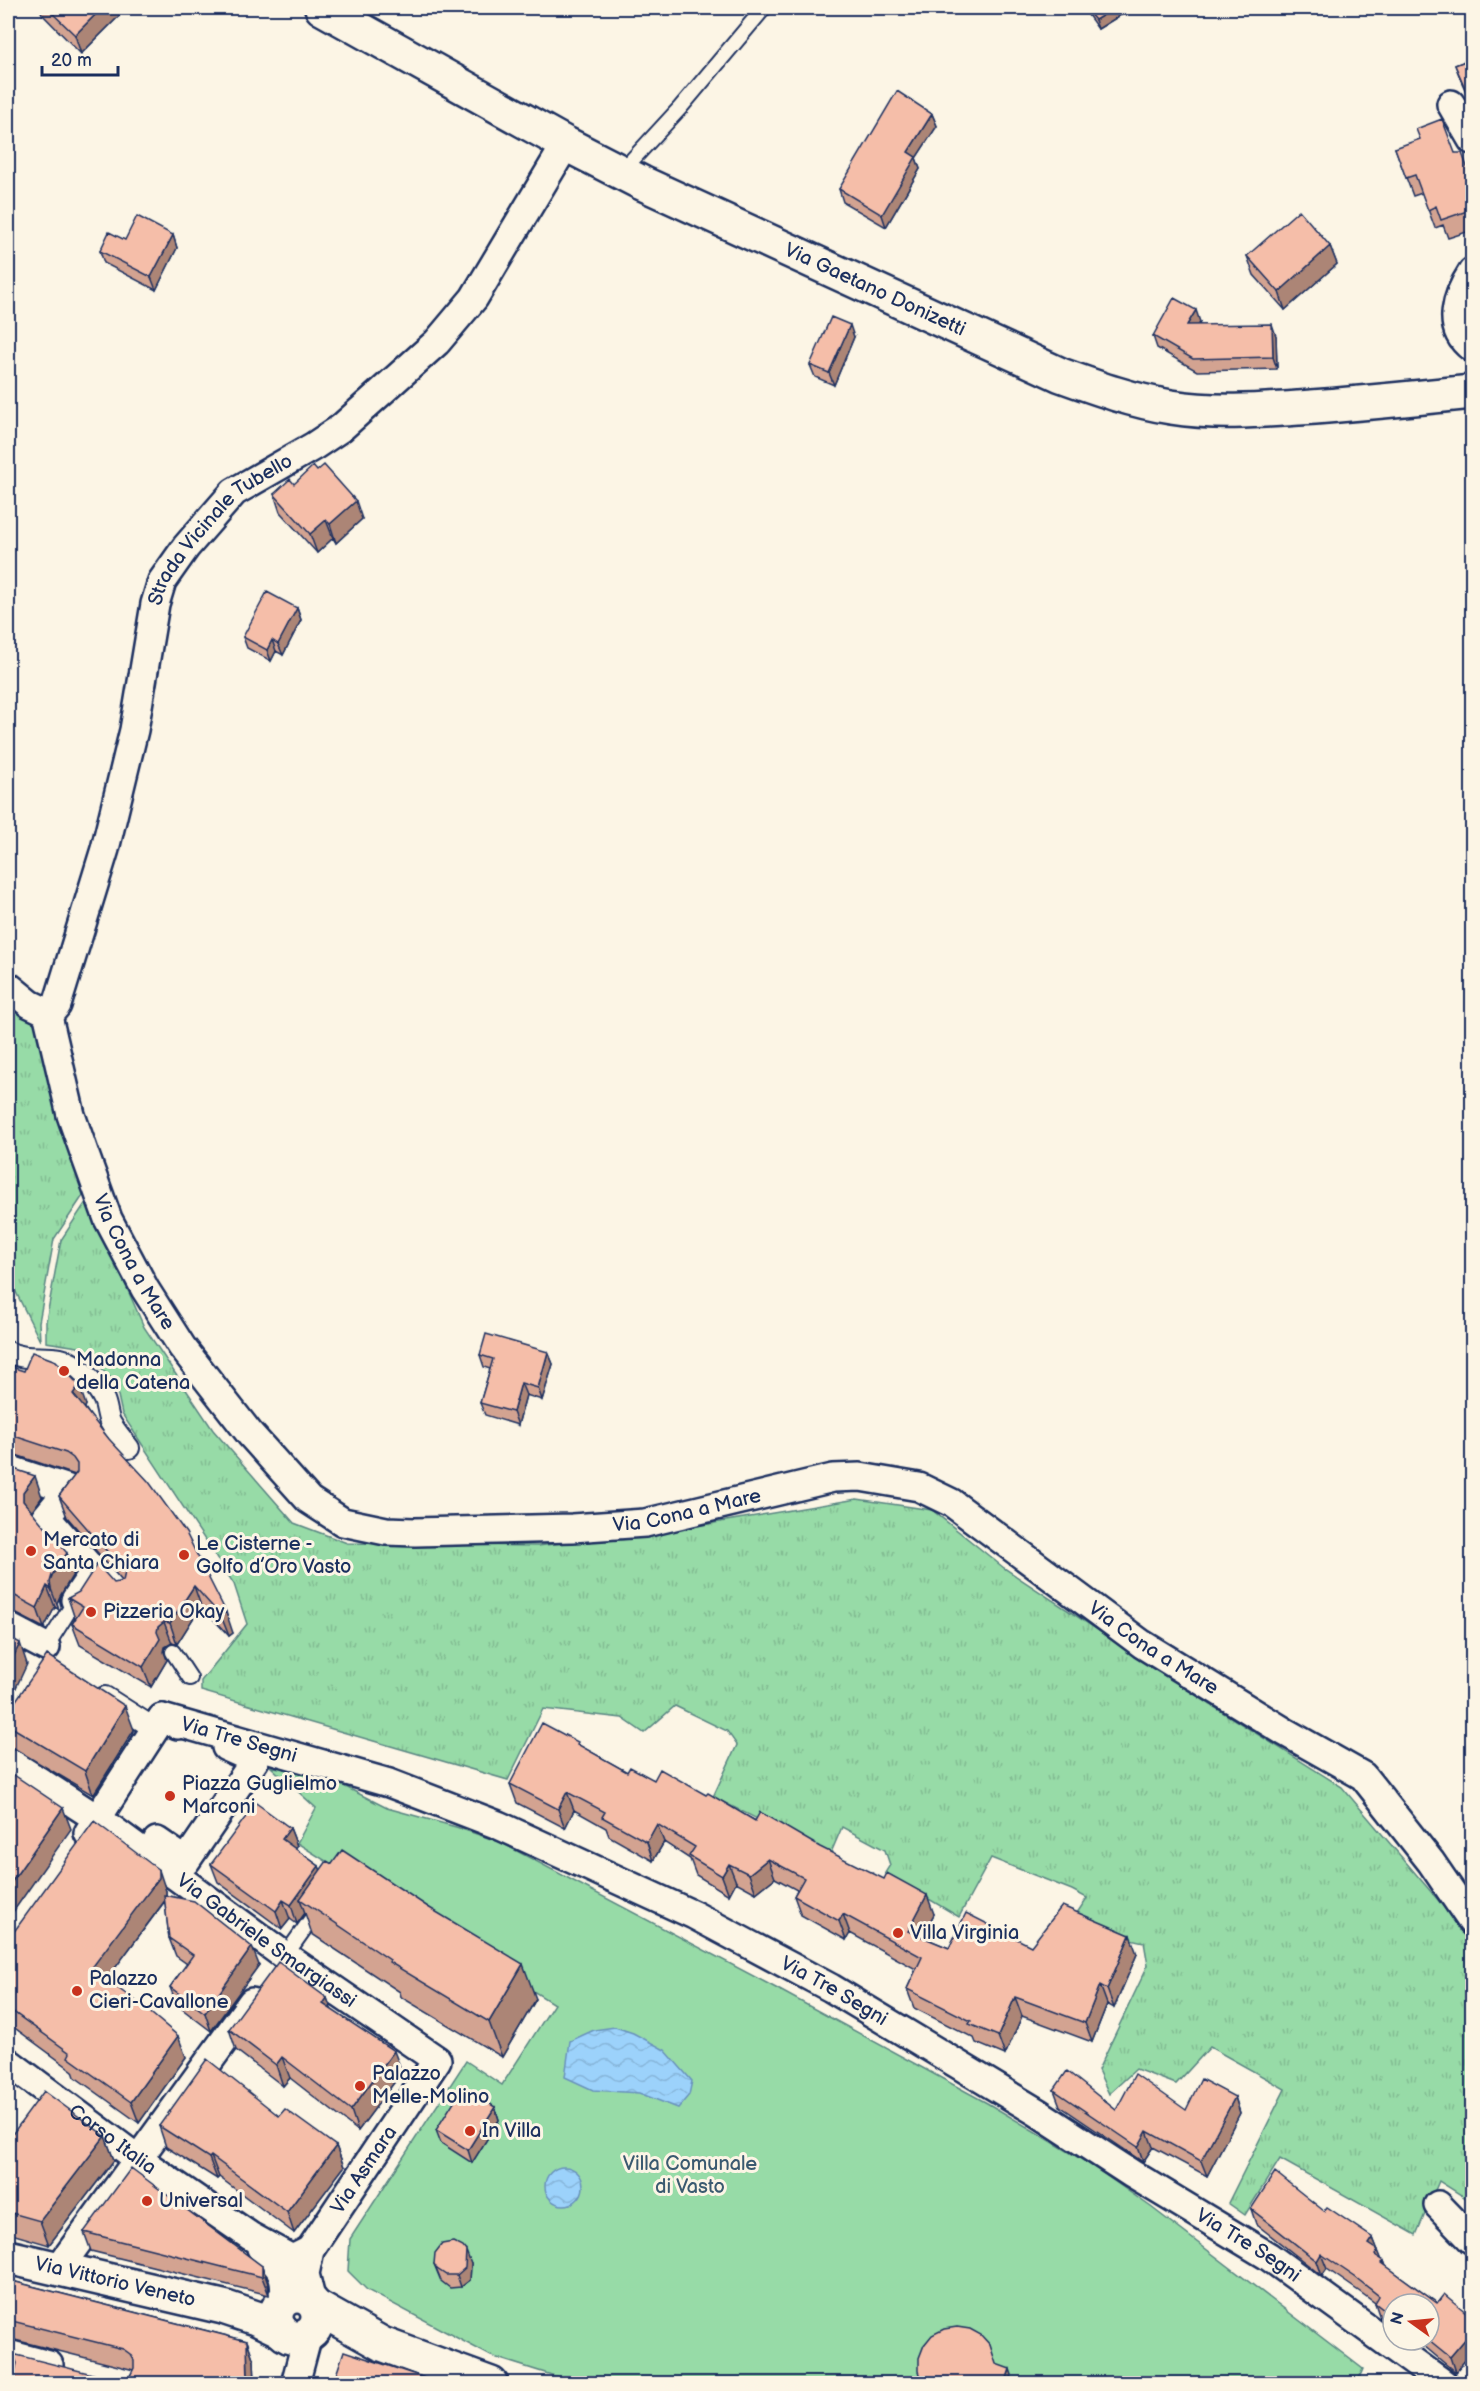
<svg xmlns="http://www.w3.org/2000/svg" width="1480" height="2391" font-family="'Balsamiq Sans',sans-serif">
	<defs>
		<pattern id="grass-tufts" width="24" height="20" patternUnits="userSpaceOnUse" patternTransform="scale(1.5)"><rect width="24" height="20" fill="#97dba7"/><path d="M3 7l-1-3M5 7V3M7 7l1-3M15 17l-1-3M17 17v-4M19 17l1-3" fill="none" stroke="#82bc92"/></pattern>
		<pattern id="water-waves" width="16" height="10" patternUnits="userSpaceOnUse" patternTransform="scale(1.5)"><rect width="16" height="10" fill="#9cd2fb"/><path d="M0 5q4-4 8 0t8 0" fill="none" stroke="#86b5da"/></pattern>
	</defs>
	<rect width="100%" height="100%" fill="#fcf5e5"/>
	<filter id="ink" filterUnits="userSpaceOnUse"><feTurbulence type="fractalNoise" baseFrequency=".0167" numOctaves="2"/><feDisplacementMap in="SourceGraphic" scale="12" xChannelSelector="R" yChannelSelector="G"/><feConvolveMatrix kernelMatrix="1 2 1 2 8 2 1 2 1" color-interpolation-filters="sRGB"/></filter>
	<g filter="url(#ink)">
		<!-- grass -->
		<path fill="url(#grass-tufts)" stroke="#598582" stroke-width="1.5" d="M8,999L41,1025L84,1194L54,1239L39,1322L40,1341L12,1284L8,1250Z
			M88,1199L144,1327L213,1430L294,1523L347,1543L538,1546L702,1525L857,1499L932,1510L1004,1568L1208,1703L1342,1787L1472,1940V2202L1439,2181L1416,2235L1280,2159L1245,2215L1228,2203L1285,2089L1210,2047L1176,2084L1136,2069L1109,2094L1098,2070L1148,1965L1144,1942L1069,1925L1087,1898L1072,1890L991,1858L959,1917L885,1873L890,1865L885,1850L842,1827L830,1855L713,1797L737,1745L727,1731L675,1706L644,1733L622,1718L543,1709L508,1780L201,1691V1681L247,1624L234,1584L122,1414L115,1382L78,1347L46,1342V1321L61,1240Z"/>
		<!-- green -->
		<path fill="#97dba7" stroke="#598582" stroke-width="1.5" d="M270,1766L330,1779L387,1808L456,1827L500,1842L774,1987L987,2103L1091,2165L1151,2207L1363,2369L1357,2383H577L491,2356L367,2290L348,2271L350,2239L466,2061L502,2085L554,2004L297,1843L316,1808Z"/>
		<!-- water -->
		<path fill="url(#water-waves)" stroke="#6891bc" stroke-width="1.5" d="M615,2027L633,2033L665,2050L692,2081L689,2095L678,2108L639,2093L593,2090L565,2077L570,2041L594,2030Z
			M545 2186a19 19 0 1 1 38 0a19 19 0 1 1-38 0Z"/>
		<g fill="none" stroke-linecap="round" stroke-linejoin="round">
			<!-- service casing -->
			<g stroke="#1b2f5e" stroke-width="18">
				<path id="service" d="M621,172L680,108L764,8
					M94,1572L104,1571L124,1595
					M46,1647L73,1604
					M173,1652L190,1678
					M285,1956L319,1908"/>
			</g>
			<!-- pedestrian casing -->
			<g stroke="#1b2f5e" stroke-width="24">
				<path id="pedestrian" d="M8,1352C26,1361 42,1355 61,1359C77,1362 97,1385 104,1400C107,1407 107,1415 110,1422C115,1431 123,1440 129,1448
					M105,1697L155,1729"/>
			</g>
			<!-- minor casing -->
			<g stroke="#1b2f5e" stroke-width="32">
				<g id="minor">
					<path d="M1451,104L1472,140"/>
					<path d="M1472,272C1457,295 1445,328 1472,348"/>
					<path d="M8,986L30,1004L47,1012"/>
					<path id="s1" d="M47,1012L71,1115L85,1155L108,1219L145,1289L182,1347L250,1434L309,1500L343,1522L386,1531L415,1532L572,1528L645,1523L833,1478L860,1477L919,1487L952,1503L1142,1644L1285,1732L1363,1776L1431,1862L1472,1922"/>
					<path id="s2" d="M47,1012L52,1011L57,1005L105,849L134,730L155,604L162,581L186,547L234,492L314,446L341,428L437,342L474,298L566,144"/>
					<path d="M8,1469L69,1489L46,1517L94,1572L75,1600"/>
					<path d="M8,1627L46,1647"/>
					<path id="s3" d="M162,1718L389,1783L498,1825L694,1915L831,1988L1037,2112L1132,2174L1268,2256L1444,2384"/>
					<path id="s4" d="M8,1761L98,1819L285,1956L437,2060L310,2250L305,2274L312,2302"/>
					<path d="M88,1833L162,1718L178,1725"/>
					<path d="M157,1841L186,1861L255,1760L226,1747"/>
					<path id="s5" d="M8,2062L138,2159L250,2236L292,2259L310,2250"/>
					<path d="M1438,2205L1472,2240"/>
					<path d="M261,2248C280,2267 287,2273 284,2300"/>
					<path d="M59,2268L252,2002"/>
					<path d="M8,2354L49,2365"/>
					<path d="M295,2384L308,2335"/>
				</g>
			</g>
			<!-- tertiary casing -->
			<g stroke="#1b2f5e" stroke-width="38">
				<g id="tertiary">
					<path id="s6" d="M322,8L566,144L642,183L1061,375C1097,388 1133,401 1171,407C1214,414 1256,411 1299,408C1357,404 1415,398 1472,392"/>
					<path id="s7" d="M8,2257L223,2307L256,2318L281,2330"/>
					<circle cx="297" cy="2317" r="21"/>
					<path d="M316,2307L382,2344L491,2384"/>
				</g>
			</g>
			<!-- service -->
			<use href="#service" stroke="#fcf5e5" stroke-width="14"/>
			<!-- pedestrian -->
			<use href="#pedestrian" stroke="#fcf5e5" stroke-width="20"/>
			<!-- minor -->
			<use href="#minor" stroke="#fcf5e5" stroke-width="27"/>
			<!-- tertiary -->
			<use href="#tertiary" stroke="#fcf5e5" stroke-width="33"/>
		</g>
		<!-- wall -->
		<path fill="#d3a391" stroke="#1b2f5e" stroke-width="1.5" d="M40,8H117L119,16L81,54L42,14Z
			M1083,8H1132L1098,29Z
			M1473,58V107L1462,83L1455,65Z
			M932,114L937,126L916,158L920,169L886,227L843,202L839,189Z
			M1395,148L1455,153L1473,183V230L1448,238L1443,225L1435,228L1422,193L1413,196Z
			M173,235L177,248L156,290L104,263L100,251L125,240Z
			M1330,246L1337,264L1285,310L1254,275L1247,256Z
			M1200,322L1199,325L1276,336L1277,369L1197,371L1157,348L1153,336Z
			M854,337L834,385L815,377L810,365Z
			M294,484L362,519L336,543L333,538L317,553L280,512L274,494Z
			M297,608L301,620L283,655L276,651L271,661L247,648L243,637Z
			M548,1352L553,1364L542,1400L526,1395L518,1425L485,1415L480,1403L490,1369L484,1367L480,1355Z
			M8,1366L86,1405L85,1408L233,1633L229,1636L201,1606L177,1644L172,1643L165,1647L164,1652L167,1660L151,1687L80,1645L72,1624L75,1619L68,1598L122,1581L67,1517L59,1496L75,1475L13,1454H8Z
			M8,1467L42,1497L32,1511L74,1573L60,1596L57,1603L59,1610L55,1607L44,1628L15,1613L8,1612Z
			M8,1712L134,1730L93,1795L10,1746L8,1739Z
			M580,1746L627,1772L706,1795L934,1914L922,1937L949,1948L1031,1946L1137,1954L1114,2008L1107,2004L1092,2042L1022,2016L1005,2055L976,2043L974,2038L914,2008L907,1989L916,1969L850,1933L846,1940L801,1915L794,1896L797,1890L775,1878L756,1893L736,1882L729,1895L696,1875L690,1859L664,1842L653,1861L609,1836L606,1828L574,1810L565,1828L517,1803L510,1784Z
			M290,1828L297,1846L295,1849L319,1866L320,1870L536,1999L502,2057L401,1997L400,1992L312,1934L305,1913L297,1924L290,1919L282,1929L218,1882L211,1864Z
			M166,1891V1895L259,1965L211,2031L177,2005L170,1987L187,1964L176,1956L169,1938L165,1901L106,1980L186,2057L139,2123L75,2077L73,2071L8,2023V1938Z
			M327,1998L331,2010L402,2072L358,2131L290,2078L283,2086L236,2050L229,2029Z
			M1054,2090L1116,2110H1186L1235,2097L1240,2113L1207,2176L1153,2147L1143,2162L1060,2106Z
			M495,2107L499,2120L472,2163L441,2143L436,2130Z
			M279,2116L336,2146L344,2167L294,2233L219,2177L217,2179L166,2147L159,2126Z
			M105,2136L114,2160L49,2245L8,2233V2140Z
			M1251,2209L1324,2211L1373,2238L1381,2259L1384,2261L1386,2266L1437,2303L1473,2318V2351L1455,2372L1417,2340H1429L1393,2304V2327L1380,2318L1375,2303L1360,2292L1327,2269L1322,2276L1256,2224Z
			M84,2232L262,2266L268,2284L269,2295L91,2251Z
			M434,2264H471L470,2280L461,2287L450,2288L441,2281Z
			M8,2280L247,2341L254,2361L255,2384L116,2380L124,2379L130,2376L133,2370L130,2369L11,2339H8Z"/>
		<!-- shaded-wall -->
		<path fill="#ac8576" stroke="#1b2f5e" stroke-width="1.5" d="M102,8H117L119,16L81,54L75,35Z
			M1115,8H1132L1098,29L1095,20Z
			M932,114L937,126L916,158L920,169L886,227L882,215L908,152Z
			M173,235L177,248L156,290L151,277Z
			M1330,246L1337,264L1285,310L1279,292Z
			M1196,310L1200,322L1192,338L1187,325Z
			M1272,324L1276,336L1277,369L1273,357Z
			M850,325L854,337L834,385L829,373Z
			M356,501L362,519L336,543L330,524Z
			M326,520L333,538L317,553L310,534Z
			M297,608L301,620L283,655L278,644Z
			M272,640L276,651L271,661L267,650Z
			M548,1352L553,1364L542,1400L538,1388Z
			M521,1383L526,1395L518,1425L513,1412Z
			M79,1385L86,1405L81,1415L73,1394Z
			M35,1476L42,1497L31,1513L23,1501V1492Z
			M67,1553L74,1573L60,1596L57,1603L59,1610L51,1589L50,1582L52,1575Z
			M47,1586L55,1607L44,1628L37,1608Z
			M194,1586L201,1606L177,1644L170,1623Z
			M226,1612L233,1633L229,1636L221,1616Z
			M164,1622L172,1643L165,1647L164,1652L167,1660L151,1687L143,1667L158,1627Z
			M20,1643L27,1664L8,1705V1668Z
			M125,1706L134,1730L93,1795L85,1771Z
			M567,1792L574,1810L565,1828L558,1809Z
			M63,1808L71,1829L8,1919V1887Z
			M657,1824L664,1842L653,1861L647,1842Z
			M290,1828L297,1846L289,1857L282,1839Z
			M768,1859L775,1878L756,1893L749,1874Z
			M729,1864L736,1882L729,1895L722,1876Z
			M319,1866L326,1884L300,1899L305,1913L297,1924L291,1905Z
			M159,1870L166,1891V1899L99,1990L91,1969Z
			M927,1895L934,1914L915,1950L908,1931Z
			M283,1900L290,1919L282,1929L276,1911Z
			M843,1914L850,1933L846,1940L839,1921Z
			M1130,1935L1137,1954L1114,2008L1107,1989Z
			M252,1947L259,1965L211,2031L205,2013Z
			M523,1964L536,1999L502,2057L489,2022Z
			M1100,1985L1107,2004L1092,2042L1085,2023Z
			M1015,1997L1022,2016L1005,2055L998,2036Z
			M327,1998L335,2019L323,2004Z
			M178,2036L186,2057L139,2123L131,2102Z
			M394,2051L402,2072L358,2131L351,2110Z
			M282,2057L290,2078L283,2086L276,2065Z
			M8,2078L14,2097L8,2105Z
			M1235,2097L1240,2113L1207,2176L1201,2161Z
			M495,2107L499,2120L472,2163L468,2150Z
			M1147,2131L1153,2147L1143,2162L1138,2147Z
			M105,2136L114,2160L49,2245L40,2221Z
			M336,2146L344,2167L294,2233L287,2212Z
			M211,2156L219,2177L217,2179L209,2158Z
			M1373,2238L1383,2263L1384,2261L1389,2276L1380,2269L1369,2244Z
			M466,2251L471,2264L470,2280L461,2287L457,2275Z
			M1321,2254L1327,2269L1322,2276L1317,2261Z
			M262,2266L268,2284L269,2295L262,2277Z
			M1473,2330V2351L1455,2372L1450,2357Z
			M247,2341L254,2361L255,2384H248Z
			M1010,2369L1012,2375L1009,2384H1005Z"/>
		<!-- building -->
		<path fill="#f5bea9" stroke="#1b2f5e" stroke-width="1.5" d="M47,8H102L75,35Z
			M1085,8H1115L1095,20Z
			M1473,58V98L1470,99L1455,65Z
			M897,91L932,114L908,152L916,157L882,215L839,189Z
			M1442,119L1455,153H1462L1473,183V198L1471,199L1473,204V209L1441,220L1436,206L1428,210L1415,175L1406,178L1395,148L1420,139L1416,129Z
			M1299,210L1330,246L1279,292L1247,256Z
			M137,216L173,235L151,277L100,251L109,232L125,240Z
			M1174,298L1196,310L1187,325L1272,324L1273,357L1193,359L1153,336Z
			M831,317L850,325L829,373L810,365Z
			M324,465L356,501L330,524L326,520L310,534L274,494L290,479L294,484L313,466L317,471Z
			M267,592L297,608L278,644L272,640L267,650L243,637Z
			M486,1334L548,1352L538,1388L521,1383L513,1412L480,1403L493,1359L480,1355Z
			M32,1352L56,1361L79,1385L73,1394L109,1439L149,1482L186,1533L226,1612L221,1616L194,1586L170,1623L164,1622L158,1627L157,1632L160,1639L143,1667L72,1624L83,1607L68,1598L79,1592L97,1564L114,1583L123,1581L125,1572L59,1496L77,1472V1464L73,1458L66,1453L8,1434V1366L24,1371Z
			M8,1467L35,1476L23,1492V1501L67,1553L52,1575L50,1582L51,1589L47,1586L37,1608L8,1592Z
			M8,1636L20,1643L8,1668Z
			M47,1655L125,1706L85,1771L8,1725V1712Z
			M542,1723L578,1742L577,1744L627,1772L630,1767L654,1780L660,1769L706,1795L708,1793L755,1821L760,1812L820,1847L884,1879L887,1873L927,1895L908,1931L949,1948L966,1913L1031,1946L1062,1906L1130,1935L1107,1989L1100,1985L1085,2023L1015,1997L998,2036L969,2024L971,2021L907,1989L922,1957L843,1914L839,1921L794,1896L804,1878L768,1859L749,1874L729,1864L722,1876L689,1856L695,1847L657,1824L647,1842L602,1817L605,1812L567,1792L558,1809L510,1784Z
			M8,1771L63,1808L8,1887Z
			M256,1803L290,1828L282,1839L319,1866L291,1905L283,1900L276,1911L211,1864Z
			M94,1821L159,1870V1878L91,1969L140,2004L178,2036L131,2102L68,2057L70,2053L8,2008V1938L13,1933Z
			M342,1850L428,1907L523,1964L489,2022L389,1962L390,1960L300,1899L327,1861L332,1864Z
			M164,1895L194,1901L252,1947L205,2013L170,1987L193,1955L169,1938Z
			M278,1962L327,1998L323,2004L394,2051L351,2110L282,2057L276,2065L229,2029Z
			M207,2059L279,2116L285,2109L336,2146L287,2212L211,2156L209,2158L159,2126Z
			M1067,2071L1116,2110L1135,2074L1186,2110L1201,2079L1235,2097L1201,2161L1147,2131L1138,2147L1054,2090Z
			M463,2087L495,2107L468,2150L436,2130Z
			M44,2091L105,2136L40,2221L8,2212V2140Z
			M131,2168L262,2266V2277L84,2232Z
			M1275,2172L1324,2211L1327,2207L1373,2238L1369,2244L1378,2250L1375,2255L1384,2261L1382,2263L1437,2303L1444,2294L1473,2318V2330L1450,2357L1429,2340V2304H1393V2317L1375,2303L1379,2296L1355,2277L1321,2254L1317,2261L1251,2209Z
			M453,2242L463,2247L466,2251L465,2268L457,2275H446L437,2269L434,2264L435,2253L442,2244Z
			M8,2280L247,2341L248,2384H8V2378L15,2372L17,2363L13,2354L116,2380L124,2379L130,2376L134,2368V2361L130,2354L123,2349L8,2320Z
			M957,2327L970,2329L981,2335L990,2345L996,2364L1010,2369L1005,2384H923L919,2371V2358L924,2345L932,2335L944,2329Z
			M344,2351L443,2384H333Z"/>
	</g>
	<!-- markers -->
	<g fill="#c8321e" stroke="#fcf5e5" stroke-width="2">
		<circle cx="64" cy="1371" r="6"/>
		<circle cx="31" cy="1551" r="6"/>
		<circle cx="184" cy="1555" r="6"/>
		<circle cx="91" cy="1612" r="6"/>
		<circle cx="170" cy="1796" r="6"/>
		<circle cx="898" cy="1933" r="6"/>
		<circle cx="77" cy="1991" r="6"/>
		<circle cx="360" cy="2086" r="6"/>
		<circle cx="470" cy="2131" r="6"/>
		<circle cx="147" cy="2201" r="6"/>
	</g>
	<g text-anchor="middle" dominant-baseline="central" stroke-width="6" stroke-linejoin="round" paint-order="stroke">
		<!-- street labels -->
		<g font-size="20" fill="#1b2f5e" stroke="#fcf5e5">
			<text stroke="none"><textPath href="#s6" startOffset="621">Via Gaetano Donizetti</textPath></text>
			<text stroke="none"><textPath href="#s2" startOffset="528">Strada Vicinale Tubello</textPath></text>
			<text stroke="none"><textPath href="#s1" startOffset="266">Via Cona a Mare</textPath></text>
			<text stroke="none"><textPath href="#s1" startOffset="950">Via Cona a Mare</textPath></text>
			<text stroke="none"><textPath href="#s1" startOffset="1472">Via Cona a Mare</textPath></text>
			<text stroke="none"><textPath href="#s3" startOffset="80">Via Tre Segni</textPath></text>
			<text stroke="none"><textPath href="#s4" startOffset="315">Via Gabriele Smargiassi</textPath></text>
			<text stroke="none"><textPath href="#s3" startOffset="728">Via Tre Segni</textPath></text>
			<text stroke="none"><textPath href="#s5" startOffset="130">Corso Italia</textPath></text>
			<text transform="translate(364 2170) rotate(-56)">Via Asmara</text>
			<text stroke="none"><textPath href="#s3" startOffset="1214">Via Tre Segni</textPath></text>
			<text stroke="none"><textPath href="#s7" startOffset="110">Via Vittorio Veneto</textPath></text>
		</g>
		<!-- poi labels -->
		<g font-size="20" fill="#1b2f5e" stroke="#fcf5e5" text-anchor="start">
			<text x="76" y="1360">Madonna<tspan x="76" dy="23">della Catena</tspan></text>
			<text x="43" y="1540">Mercato di<tspan x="43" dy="23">Santa Chiara</tspan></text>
			<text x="196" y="1544">Le Cisterne -<tspan x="196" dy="23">Golfo d’Oro Vasto</tspan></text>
			<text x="103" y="1612">Pizzeria Okay</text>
			<text x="182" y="1784">Piazza Guglielmo<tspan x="182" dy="23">Marconi</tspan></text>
			<text x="910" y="1933">Villa Virginia</text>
			<text x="89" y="1979">Palazzo<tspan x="89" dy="23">Cieri-Cavallone</tspan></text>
			<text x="372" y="2074">Palazzo<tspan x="372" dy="23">Melle-Molino</tspan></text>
			<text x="482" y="2131">In Villa</text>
			<text x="159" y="2201">Universal</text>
		</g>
		<!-- park labels -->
		<g font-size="20" fill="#3a5a70" stroke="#fcf5e5">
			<text x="690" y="2164">Villa Comunale<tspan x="690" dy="23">di Vasto</tspan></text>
		</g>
	</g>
	<!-- margin -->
	<rect width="1480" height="2391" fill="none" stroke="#fcf5e5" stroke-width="30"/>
	<rect x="15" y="15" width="1450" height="2361" fill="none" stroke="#1b2f5e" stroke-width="2" filter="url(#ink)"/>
	<!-- north arrow -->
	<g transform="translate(1411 2322) rotate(285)"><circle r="28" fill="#fcf5e5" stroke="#a2a6af" stroke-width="1.5"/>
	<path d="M0-4.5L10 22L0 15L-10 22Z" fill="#c8321e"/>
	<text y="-9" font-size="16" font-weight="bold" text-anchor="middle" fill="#1b2f5e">N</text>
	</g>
	<!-- scale -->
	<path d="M42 66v9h76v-9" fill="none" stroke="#1b2f5e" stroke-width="3"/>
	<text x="51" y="66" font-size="18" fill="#1b2f5e" stroke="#fcf5e5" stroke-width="4.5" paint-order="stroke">20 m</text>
</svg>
